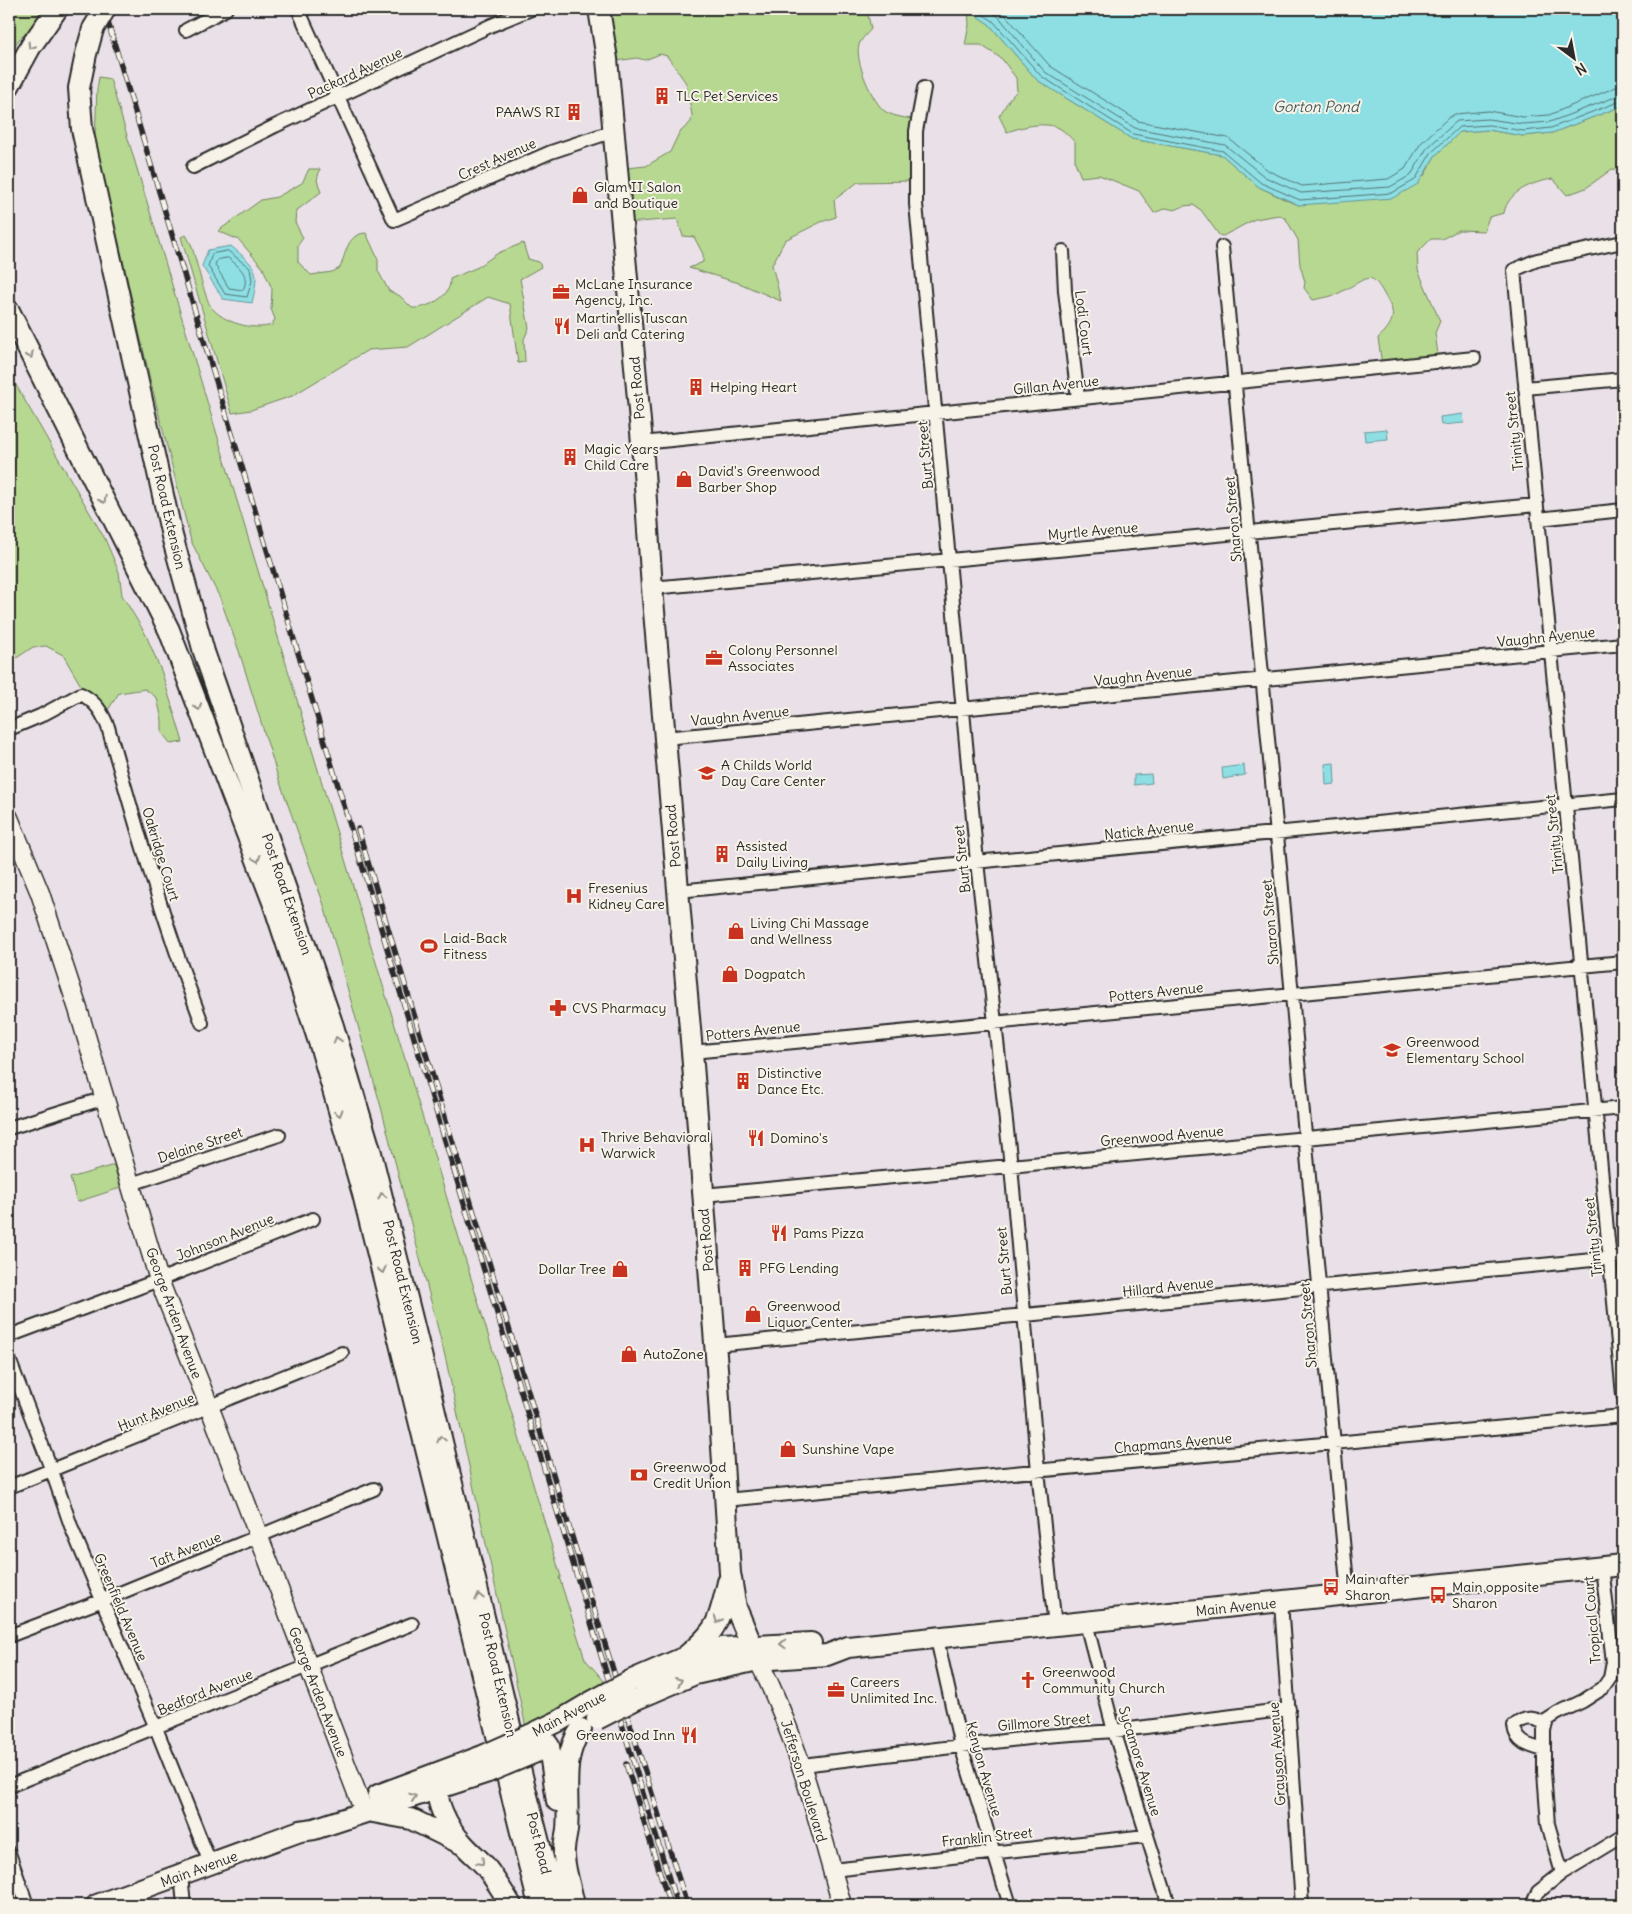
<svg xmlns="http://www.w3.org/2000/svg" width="1632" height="1914" font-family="Delius,sans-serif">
	<rect width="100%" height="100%" fill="#eae1e8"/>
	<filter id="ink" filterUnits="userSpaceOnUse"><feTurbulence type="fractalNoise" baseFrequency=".02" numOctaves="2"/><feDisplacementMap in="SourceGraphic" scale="10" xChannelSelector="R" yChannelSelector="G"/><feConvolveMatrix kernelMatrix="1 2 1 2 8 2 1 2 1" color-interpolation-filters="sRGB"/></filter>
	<g filter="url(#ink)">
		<!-- green -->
		<path fill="#b7d891" stroke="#71825e" d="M9,9H47L34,27L20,38L9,53Z
			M599,9H871L868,15L871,29C867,34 861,39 859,45C854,60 873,104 886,112C895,117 907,118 917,120L914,181L858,182L834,200L836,217L821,222L785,240L772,265L781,301L739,283L689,268L703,262V254L694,237L683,236L677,219L625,223L618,169L646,166L670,152L679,133L691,122L692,115L686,83L667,56L660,54L645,60L637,58L609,62Z
			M968,10L989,24L1037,80L1132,139L1222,155L1259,187L1288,201L1299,205L1424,176L1435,156L1460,132L1488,130L1523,136L1552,133L1617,108L1623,104V170L1612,169L1586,188L1567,195L1553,179C1533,182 1508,191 1504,213L1489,217L1484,231L1459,230L1442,239H1431L1417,253L1418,270L1440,321L1435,333L1439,362L1382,365L1378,338C1388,329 1397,319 1390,305C1370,267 1372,276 1339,293C1332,297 1321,298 1313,300L1304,288L1305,282L1300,265L1298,240L1286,219L1279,215L1255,219L1223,236L1219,235L1201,210L1193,205L1184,206L1175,210L1166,208L1154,213L1139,191L1099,175L1081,177L1075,162V142C1070,138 1065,131 1059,128C1043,121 1022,127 1007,132L999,116C1006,106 1007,100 1017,91L1016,78L1002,59L981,45H965L969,25Z
			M99,77L110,79L561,1577H559L585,1659L604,1681L589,1698L527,1732L445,1356L381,1107L323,902L278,777L239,651L220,598L191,541L150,379L95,139L97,89Z
			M309,169H320L317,180L321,192L296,211L295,222L303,238L298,245V262L311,275L332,272L340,268C346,253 347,234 366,233L378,259V271L389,291L400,296L412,308C426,309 452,297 450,279L478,267L498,253L523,243L528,259L539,262L541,267L520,279L529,328L524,339L525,362L518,363L510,304L488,297L408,347L368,350L292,396L251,410L232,413L181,237L186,235L191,244C195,255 205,299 211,307C224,323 253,331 272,325L275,319L271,309L272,289L263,268L239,240L218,231L261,200L277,197L302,183Z
			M9,373L105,539L119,572L122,595L146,635L162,673L183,742L171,744L162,733V720L157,698L145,689L119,693L104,716L87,696L63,655L46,646L33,647L9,663Z
			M114,1165L120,1188L77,1202L70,1178Z"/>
		<!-- water -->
		<path fill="#8ddfe4" stroke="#66979a" d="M966,9H1623V104L1617,108L1552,133L1523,136L1488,130L1460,132L1435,156L1418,184L1393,198L1299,205L1259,187L1222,155L1132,139L1037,80L989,24Z
			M231,246C257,268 260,268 252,303L223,299L202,266L208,250Z
			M1463,414L1464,423L1441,425L1440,417Z
			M1387,429L1388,439L1365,441L1364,431Z
			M1334,763L1335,784L1326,785L1325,764Z
			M1244,765L1245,775L1223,779L1222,768Z
			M1151,774L1152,783L1134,785V775Z"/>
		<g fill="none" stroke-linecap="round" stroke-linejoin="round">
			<!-- shore -->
			<path stroke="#527375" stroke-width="1" d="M975,9L993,21L1041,76L1133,134L1223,151L1261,183L1300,200L1392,193L1415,180L1431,153L1459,127L1489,125L1523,131L1551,128L1623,100
				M986,9L998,16L1045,72L1135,128L1225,145L1265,177L1301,193L1390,187L1411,175L1427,148L1457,121L1488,119L1523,124L1550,122L1623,94
				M1000,9L1050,66L1138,121L1228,138L1269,171L1302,186L1388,179L1405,169L1421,143L1448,118L1455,114L1488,111L1523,117L1549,115L1616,87L1623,86
				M228,251L250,268L252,281L247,297L225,294L208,266L212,254Z
				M228,258C240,267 250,275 243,290L229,288L215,265L217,260Z"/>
			<!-- street casing -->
			<g stroke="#2b2b2b" stroke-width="16">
				<path id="street" d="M298,9L394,220L551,152L614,131
					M186,30L226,9
					M924,88L916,131V204L977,862L1011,1166L1038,1471L1055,1626
					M193,167L275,126L492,25L531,9
					M1623,242L1537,260L1514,270L1623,1395
					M1222,247L1348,1594
					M1063,251L1065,291L1078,398
					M1525,388L1623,379
					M642,443L1474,358
					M1538,519L1623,510
					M652,588L1536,505
					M9,729L40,716L81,694C96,702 102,712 108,727C136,827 165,926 202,1023
					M665,738L1623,644
					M678,891L1623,799
					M692,1052L1623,962
					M9,1128L105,1098
					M131,1184L279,1135
					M703,1195L1623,1108
					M9,1336L159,1280L313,1219
					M715,1345L1623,1257
					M9,1359L52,1471L72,1529L156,1728L211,1865
					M9,1487L342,1353
					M725,1500L1623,1416
					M1281,1602L1302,1905
					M1086,1623L1114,1731L1169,1905
					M9,1636L103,1600L374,1489
					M937,1639L961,1746L1010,1905
					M1544,1750C1529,1746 1516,1743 1514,1726C1525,1716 1533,1717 1546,1724
					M802,1765L1045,1736L1114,1731L1289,1709
					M9,1786L412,1624
					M9,1853L27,1905
					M832,1870L1146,1836
					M1562,1873L1548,1824L1544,1772V1730L1547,1720L1558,1713L1583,1701L1603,1688L1610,1678L1613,1662L1602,1567
					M181,1875L184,1905
					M1532,1905L1538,1892L1562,1873L1623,1836"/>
			</g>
			<!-- secondary casing -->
			<g stroke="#2b2b2b" stroke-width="21">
				<path id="secondary" d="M9,818L40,893L78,1009L159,1280L209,1406L360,1801
					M758,1660C798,1738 818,1822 842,1905"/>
			</g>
			<!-- primary casing -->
			<g stroke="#2b2b2b" stroke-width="24">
				<path id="primary" d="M599,9L607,59L642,443L652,588L692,1052L717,1368L730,1573L736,1608L758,1660
					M93,29L86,54L79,88L82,129L172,536L204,652L333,1026L371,1153L425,1371L523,1780L555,1905
					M9,86L31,46L57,9
					M9,311L169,630L273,902L321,1048L363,1194L539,1905
					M686,1656C718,1630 719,1621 728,1582
					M630,1681L683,1658L721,1648L811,1643
					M634,1700L695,1674L758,1660L827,1655L848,1647L1623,1565
					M537,1731L549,1746L557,1801
					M530,1735L559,1721L591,1702
					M442,1778C429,1797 450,1830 463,1844C470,1852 478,1858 485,1866C495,1879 503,1892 511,1905
					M378,1795L485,1755
					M373,1812L411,1819L462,1844
					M97,1905L300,1831L314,1829L488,1772
					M574,1905C571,1889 565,1873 564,1856C563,1848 566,1838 567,1830C570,1796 560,1759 581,1729"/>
			</g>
			<!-- street -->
			<use href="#street" stroke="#f7f3e8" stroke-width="12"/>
			<!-- secondary -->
			<use href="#secondary" stroke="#f7f3e8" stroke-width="18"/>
			<!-- primary -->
			<use href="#primary" stroke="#f7f3e8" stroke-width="20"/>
			<!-- rail casing -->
			<g stroke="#2b2b2b" stroke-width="5.5">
				<path id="rail" d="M104,9L509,1353L677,1905
					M358,829L589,1593L687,1905
					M626,1764L670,1905"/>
			</g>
			<!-- rail -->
			<use href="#rail" stroke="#f7f3e8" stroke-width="4" stroke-dasharray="11" stroke-linecap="butt"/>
			<!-- primary-bridge casing -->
			<g stroke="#2b2b2b" stroke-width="24" stroke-linecap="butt">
				<path id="primary-bridge" d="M93,29L105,9
					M591,1702L630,1681
					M597,1719L634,1700
					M485,1755L530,1735
					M488,1772L536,1752"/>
			</g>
			<!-- primary-bridge -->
			<use href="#primary-bridge" stroke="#f7f3e8" stroke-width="20"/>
		</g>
		<!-- one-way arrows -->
		<defs><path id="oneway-chevron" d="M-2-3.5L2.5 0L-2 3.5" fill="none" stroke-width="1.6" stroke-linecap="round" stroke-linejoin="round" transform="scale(1.25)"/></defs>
		<g stroke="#918f8a">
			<use href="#oneway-chevron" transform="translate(31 46) rotate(122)"/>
			<use href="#oneway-chevron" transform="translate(30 355) rotate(63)"/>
			<use href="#oneway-chevron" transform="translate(103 500) rotate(63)"/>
			<use href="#oneway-chevron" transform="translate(198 707) rotate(69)"/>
			<use href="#oneway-chevron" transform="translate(257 859) rotate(69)"/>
			<use href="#oneway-chevron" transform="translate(337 1040) rotate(-107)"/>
			<use href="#oneway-chevron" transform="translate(339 1113) rotate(74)"/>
			<use href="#oneway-chevron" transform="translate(382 1196) rotate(-104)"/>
			<use href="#oneway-chevron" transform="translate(382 1270) rotate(76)"/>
			<use href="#oneway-chevron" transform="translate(441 1439) rotate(-103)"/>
			<use href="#oneway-chevron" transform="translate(479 1597) rotate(-103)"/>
			<use href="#oneway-chevron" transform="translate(718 1620) rotate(112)"/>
			<use href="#oneway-chevron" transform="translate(783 1644) rotate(178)"/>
			<use href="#oneway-chevron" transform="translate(679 1681) rotate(-23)"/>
			<use href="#oneway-chevron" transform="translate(413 1797) rotate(-18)"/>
			<use href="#oneway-chevron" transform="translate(481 1862) rotate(47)"/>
		</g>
	</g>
	<!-- icons -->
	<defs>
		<g id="building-bare" transform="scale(1.35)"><path d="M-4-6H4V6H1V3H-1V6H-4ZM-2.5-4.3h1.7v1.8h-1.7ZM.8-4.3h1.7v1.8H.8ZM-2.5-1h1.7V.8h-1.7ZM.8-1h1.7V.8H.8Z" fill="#c8321e" stroke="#f7f3e8" stroke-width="2.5" paint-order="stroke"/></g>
		<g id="shop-bare" transform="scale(1.35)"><path d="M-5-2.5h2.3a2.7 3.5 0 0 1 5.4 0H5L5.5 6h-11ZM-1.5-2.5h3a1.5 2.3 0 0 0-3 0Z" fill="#c8321e" stroke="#f7f3e8" stroke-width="2.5" paint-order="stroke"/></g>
		<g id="office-bare" transform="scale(1.35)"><path d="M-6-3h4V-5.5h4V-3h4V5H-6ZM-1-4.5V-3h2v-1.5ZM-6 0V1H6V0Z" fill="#c8321e" stroke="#f7f3e8" stroke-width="2.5" paint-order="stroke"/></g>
		<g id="restaurant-bare" transform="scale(1.35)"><path d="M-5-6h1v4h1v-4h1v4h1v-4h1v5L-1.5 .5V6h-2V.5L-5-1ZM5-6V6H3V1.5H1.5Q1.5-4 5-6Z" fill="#c8321e" stroke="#f7f3e8" stroke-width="2.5" paint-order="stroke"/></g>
		<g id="school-bare" transform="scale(1.35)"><path d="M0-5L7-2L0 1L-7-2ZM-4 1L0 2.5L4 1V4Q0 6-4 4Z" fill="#c8321e" stroke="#f7f3e8" stroke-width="2.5" paint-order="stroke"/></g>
		<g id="hospital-bare" transform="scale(1.35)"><path d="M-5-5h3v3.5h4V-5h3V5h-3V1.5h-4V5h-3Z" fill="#c8321e" stroke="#f7f3e8" stroke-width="2.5" paint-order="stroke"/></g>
		<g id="stadium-bare" transform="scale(1.35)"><path d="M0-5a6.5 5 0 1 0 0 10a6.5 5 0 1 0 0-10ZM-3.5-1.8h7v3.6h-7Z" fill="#c8321e" stroke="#f7f3e8" stroke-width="2.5" paint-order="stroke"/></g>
		<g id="pharmacy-bare" transform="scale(1.35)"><path d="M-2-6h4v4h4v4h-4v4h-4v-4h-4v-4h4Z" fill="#c8321e" stroke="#f7f3e8" stroke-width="2.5" paint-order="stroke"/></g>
		<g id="bank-bare" transform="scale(1.35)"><path d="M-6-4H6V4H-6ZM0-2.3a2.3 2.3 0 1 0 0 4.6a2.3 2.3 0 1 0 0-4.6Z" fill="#c8321e" stroke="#f7f3e8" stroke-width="2.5" paint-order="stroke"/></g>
		<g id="bus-bare" transform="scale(1.35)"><path d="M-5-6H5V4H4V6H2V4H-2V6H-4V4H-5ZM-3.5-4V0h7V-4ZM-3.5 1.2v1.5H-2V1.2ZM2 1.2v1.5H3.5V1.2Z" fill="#c8321e" stroke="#f7f3e8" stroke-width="2.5" paint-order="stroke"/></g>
		<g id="church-bare" transform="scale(1.35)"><path d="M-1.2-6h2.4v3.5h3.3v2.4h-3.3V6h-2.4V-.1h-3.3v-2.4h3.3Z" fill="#c8321e" stroke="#f7f3e8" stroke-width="2.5" paint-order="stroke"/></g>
	</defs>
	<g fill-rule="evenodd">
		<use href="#building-bare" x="662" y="96"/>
		<use href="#building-bare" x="574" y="112"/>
		<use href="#shop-bare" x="580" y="195"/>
		<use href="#office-bare" x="561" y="292"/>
		<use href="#restaurant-bare" x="562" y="326"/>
		<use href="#building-bare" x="696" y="387"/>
		<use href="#building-bare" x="570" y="457"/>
		<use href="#shop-bare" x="684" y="479"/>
		<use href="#office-bare" x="714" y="658"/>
		<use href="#school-bare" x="707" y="773"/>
		<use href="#building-bare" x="722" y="854"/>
		<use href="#hospital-bare" x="574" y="896"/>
		<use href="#shop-bare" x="736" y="931"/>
		<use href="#stadium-bare" x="429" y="946"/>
		<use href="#shop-bare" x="730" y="974"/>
		<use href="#pharmacy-bare" x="558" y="1008"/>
		<use href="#school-bare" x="1392" y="1050"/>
		<use href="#building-bare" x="743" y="1081"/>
		<use href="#restaurant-bare" x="756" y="1138"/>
		<use href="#hospital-bare" x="587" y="1145"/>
		<use href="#restaurant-bare" x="779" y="1233"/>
		<use href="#building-bare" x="745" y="1268"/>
		<use href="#shop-bare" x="620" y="1269"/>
		<use href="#shop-bare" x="753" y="1314"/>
		<use href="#shop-bare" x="629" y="1354"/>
		<use href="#shop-bare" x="788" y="1449"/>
		<use href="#bank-bare" x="639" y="1475"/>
		<use href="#bus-bare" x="1331" y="1587"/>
		<use href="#bus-bare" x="1438" y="1595"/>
		<use href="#church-bare" x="1028" y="1680"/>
		<use href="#office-bare" x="836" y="1690"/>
		<use href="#restaurant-bare" x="689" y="1735"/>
	</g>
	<g text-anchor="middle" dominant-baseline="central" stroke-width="4" stroke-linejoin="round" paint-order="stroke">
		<!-- street labels -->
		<g font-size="14" fill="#2b2b2b" stroke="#f7f3e8">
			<text transform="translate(355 73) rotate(-25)">Packard Avenue</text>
			<text transform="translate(497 159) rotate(-24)">Crest Avenue</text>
			<text transform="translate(1084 323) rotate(83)">Lodi Court</text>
			<text transform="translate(1056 385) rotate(-6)">Gillan Avenue</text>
			<text transform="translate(637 388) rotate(-95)">Post Road</text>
			<text transform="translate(1514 431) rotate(-96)">Trinity Street</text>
			<text transform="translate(925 455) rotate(-95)">Burt Street</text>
			<text transform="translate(167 507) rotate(77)">Post Road Extension</text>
			<text transform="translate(1233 519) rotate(-95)">Sharon Street</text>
			<text transform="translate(1093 531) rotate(-5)">Myrtle Avenue</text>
			<text transform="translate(1546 637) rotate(-6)">Vaughn Avenue</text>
			<text transform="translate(1143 676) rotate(-6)">Vaughn Avenue</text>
			<text transform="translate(740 716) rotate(-6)">Vaughn Avenue</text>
			<text transform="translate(1149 830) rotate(-6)">Natick Avenue</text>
			<text transform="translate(1554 834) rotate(-96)">Trinity Street</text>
			<text transform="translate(673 836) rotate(-95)">Post Road</text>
			<text transform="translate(161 854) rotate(73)">Oakridge Court</text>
			<text transform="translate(962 859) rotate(-96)">Burt Street</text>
			<text transform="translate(287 894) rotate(71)">Post Road Extension</text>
			<text transform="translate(1270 922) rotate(-95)">Sharon Street</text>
			<text transform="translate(1156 992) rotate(-6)">Potters Avenue</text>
			<text transform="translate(753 1031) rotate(-6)">Potters Avenue</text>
			<text transform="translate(1162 1136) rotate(-5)">Greenwood Avenue</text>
			<text transform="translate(200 1145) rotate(-18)">Delaine Street</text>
			<text transform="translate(225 1237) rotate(-22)">Johnson Avenue</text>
			<text transform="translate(1593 1237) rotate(-96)">Trinity Street</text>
			<text transform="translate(706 1240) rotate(-95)">Post Road</text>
			<text transform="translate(1004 1261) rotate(-95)">Burt Street</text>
			<text transform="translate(403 1282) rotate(76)">Post Road Extension</text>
			<text transform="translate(1168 1287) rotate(-6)">Hillard Avenue</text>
			<text transform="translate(174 1313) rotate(70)">George Arden Avenue</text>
			<text transform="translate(1308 1325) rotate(-95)">Sharon Street</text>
			<text transform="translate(156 1412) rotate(-22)">Hunt Avenue</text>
			<text transform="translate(1173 1443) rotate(-5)">Chapmans Avenue</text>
			<text transform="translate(186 1550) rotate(-22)">Taft Avenue</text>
			<text transform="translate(121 1607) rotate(67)">Greenfield Avenue</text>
			<text transform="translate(1236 1607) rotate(-6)">Main Avenue</text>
			<text transform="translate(1592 1620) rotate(-95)">Tropical Court</text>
			<text transform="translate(498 1675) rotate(77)">Post Road Extension</text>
			<text transform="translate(205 1692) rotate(-22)">Bedford Avenue</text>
			<text transform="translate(318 1692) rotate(69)">George Arden Avenue</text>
			<text transform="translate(569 1714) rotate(-28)">Main Avenue</text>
			<text transform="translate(1044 1722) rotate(-5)">Gillmore Street</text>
			<text transform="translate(1277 1754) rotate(-94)">Grayson Avenue</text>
			<text transform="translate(1140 1761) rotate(73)">Sycamore Avenue</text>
			<text transform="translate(984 1769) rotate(74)">Kenyon Avenue</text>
			<text transform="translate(804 1781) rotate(73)">Jefferson Boulevard</text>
			<text transform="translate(987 1837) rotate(-6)">Franklin Street</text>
			<text transform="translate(539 1843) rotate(76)">Post Road</text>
			<text transform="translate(199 1869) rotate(-20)">Main Avenue</text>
		</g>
		<!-- poi labels -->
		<g font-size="14" fill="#2b2b2b" stroke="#f7f3e8" text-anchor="start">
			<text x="676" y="96">TLC Pet Services</text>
			<text x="560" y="112" text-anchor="end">PAAWS RI</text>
			<text x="594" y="187">Glam II Salon<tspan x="594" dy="16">and Boutique</tspan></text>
			<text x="575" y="284">McLane Insurance<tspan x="575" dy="16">Agency, Inc.</tspan></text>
			<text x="576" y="318">Martinellis Tuscan<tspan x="576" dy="16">Deli and Catering</tspan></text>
			<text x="710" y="387">Helping Heart</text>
			<text x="584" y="449">Magic Years<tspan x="584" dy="16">Child Care</tspan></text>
			<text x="698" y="471">David's Greenwood<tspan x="698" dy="16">Barber Shop</tspan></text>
			<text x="728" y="650">Colony Personnel<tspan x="728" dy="16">Associates</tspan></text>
			<text x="721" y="765">A Childs World<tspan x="721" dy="16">Day Care Center</tspan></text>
			<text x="736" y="846">Assisted<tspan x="736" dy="16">Daily Living</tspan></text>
			<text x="588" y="888">Fresenius<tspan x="588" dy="16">Kidney Care</tspan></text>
			<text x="750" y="923">Living Chi Massage<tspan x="750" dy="16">and Wellness</tspan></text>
			<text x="443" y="938">Laid-Back<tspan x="443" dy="16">Fitness</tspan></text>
			<text x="744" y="974">Dogpatch</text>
			<text x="572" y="1008">CVS Pharmacy</text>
			<text x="1406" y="1042">Greenwood<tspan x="1406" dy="16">Elementary School</tspan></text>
			<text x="757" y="1073">Distinctive<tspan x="757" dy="16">Dance Etc.</tspan></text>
			<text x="601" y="1137">Thrive Behavioral<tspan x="601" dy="16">Warwick</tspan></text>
			<text x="770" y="1138">Domino's</text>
			<text x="793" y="1233">Pams Pizza</text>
			<text x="759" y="1268">PFG Lending</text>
			<text x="606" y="1269" text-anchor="end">Dollar Tree</text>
			<text x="767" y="1306">Greenwood<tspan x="767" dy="16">Liquor Center</tspan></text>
			<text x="643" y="1354">AutoZone</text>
			<text x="802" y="1449">Sunshine Vape</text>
			<text x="653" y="1467">Greenwood<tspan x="653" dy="16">Credit Union</tspan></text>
			<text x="1345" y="1579">Main after<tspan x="1345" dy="16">Sharon</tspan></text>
			<text x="1452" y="1587">Main opposite<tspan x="1452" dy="16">Sharon</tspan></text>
			<text x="1042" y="1672">Greenwood<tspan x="1042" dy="16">Community Church</tspan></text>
			<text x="850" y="1682">Careers<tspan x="850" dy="16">Unlimited Inc.</tspan></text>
			<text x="675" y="1735" text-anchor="end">Greenwood Inn</text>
		</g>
		<!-- water labels -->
		<g font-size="15" font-style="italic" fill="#445859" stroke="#f7f3e8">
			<text x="1316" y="106">Gorton Pond</text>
		</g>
	</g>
	<!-- margin -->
	<rect width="1632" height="1914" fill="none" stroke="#f7f3e8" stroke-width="30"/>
	<rect x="15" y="15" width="1602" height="1884" fill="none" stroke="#2b2b2b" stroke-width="2" filter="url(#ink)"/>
	<!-- north arrow -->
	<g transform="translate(1574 58) rotate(148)" stroke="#f7f3e8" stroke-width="4" paint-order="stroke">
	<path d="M0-4L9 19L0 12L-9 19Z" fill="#2b2b2b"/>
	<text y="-8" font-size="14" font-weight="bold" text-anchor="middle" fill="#2b2b2b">N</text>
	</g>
</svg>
